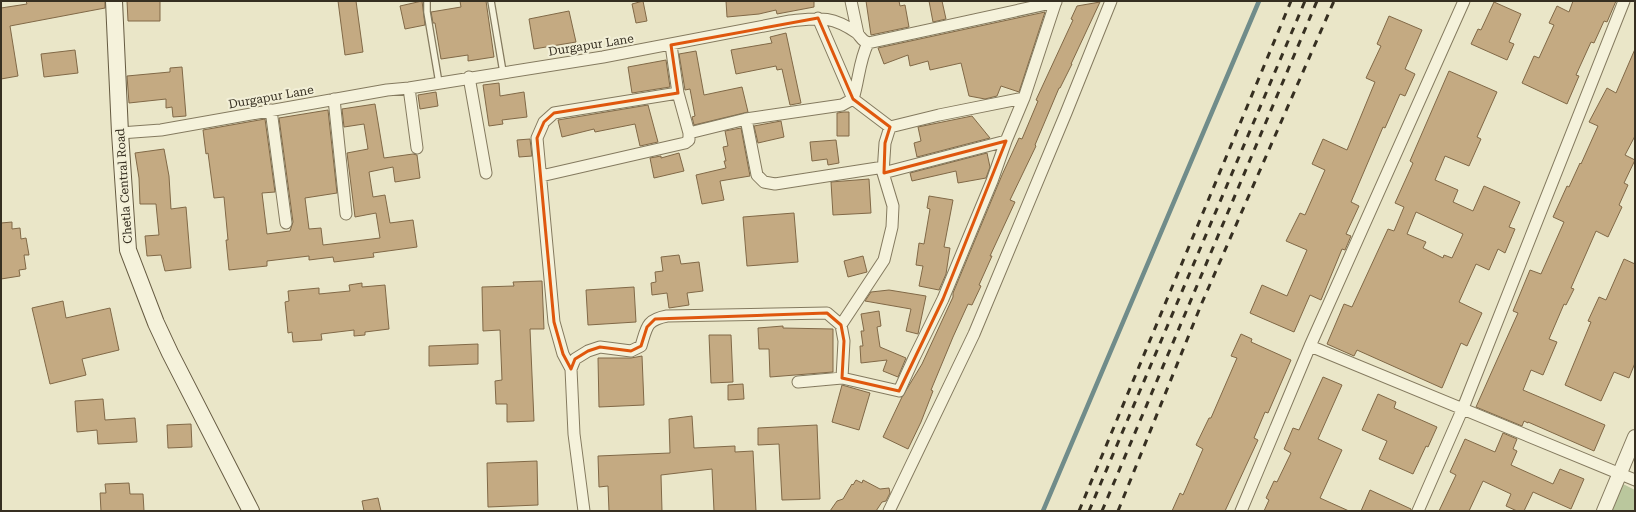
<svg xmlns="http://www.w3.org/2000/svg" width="1636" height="512" font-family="'Roboto Serif',serif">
	<rect width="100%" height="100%" fill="#eae6c8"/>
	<!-- green -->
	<path fill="#bac79d" d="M1623,484L1635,490V511H1611Z"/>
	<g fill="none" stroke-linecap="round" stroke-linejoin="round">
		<!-- stream -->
		<path stroke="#708c8a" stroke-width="4.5" d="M1043,511L1259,1"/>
	</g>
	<!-- building -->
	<path fill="#c4aa82" stroke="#816947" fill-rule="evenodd" d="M26,1H105V8L10,26L18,76L1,79V8L27,4Z
		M127,1H160V21H128Z
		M338,1H356L363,52L345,55Z
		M422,1L425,25L405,29L400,6Z
		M460,1H486L494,57L468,61V55L441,59L435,23H433L431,12L461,7Z
		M643,1L647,21L636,23L632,4Z
		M726,1H814V7L777,14L776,10L759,14L727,17Z
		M866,1H899L900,6L905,5L909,27L871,35Z
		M929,1H942L946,19L933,22Z
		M1573,1H1616L1607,22L1604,21L1594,43L1591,42L1576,75L1579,76L1567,104L1522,83L1534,56L1539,58L1554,25L1549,23L1557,6L1569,12Z
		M1100,2L1071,64H1072L1060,88H1059L1035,145L1036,146L1010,200L1015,202L990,256H992L979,285L981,286L972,305L968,304L953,337L931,390L933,391L921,422L908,449L883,437L902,397L922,364L953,297V293L1002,175L1019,138L1022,139L1038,101L1036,100L1073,20L1071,19L1077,6Z
		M1494,2L1521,14L1509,42L1514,44L1507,60L1471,44L1478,29L1481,30Z
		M569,11L576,42L534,49L529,19Z
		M1045,12L1019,92L1001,86L997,96L985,99L969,96L961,63L930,70L928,61L910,66L908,55L884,64L878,48Z
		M1389,16L1422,30L1405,69L1415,74L1405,96L1400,94L1385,128L1383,127L1351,202L1359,206L1346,234L1351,236L1345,250L1342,249L1321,300L1310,295L1294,332L1250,313L1262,285L1287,296L1307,250L1286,241L1300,213L1305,215L1325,170L1312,164L1323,139L1347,150L1375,82L1366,78L1381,46L1377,44Z
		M786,33L801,103L790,105L782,69L777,70L776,66L736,74L731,50L772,43L770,37Z
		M1635,49V136L1625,155L1635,160L1624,183L1628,185L1619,205L1622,207L1608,237L1596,231L1571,288L1574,289L1566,305L1564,304L1549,339L1557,342L1543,375L1531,370L1523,390L1605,425L1594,451L1528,422V423L1524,421L1522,426L1476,407L1518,313L1513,311L1530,270L1541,274L1564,222L1553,217L1567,186L1569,187L1580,163L1581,164L1598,126L1589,122L1607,88L1616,93Z
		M75,50L78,73L44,77L41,54Z
		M696,51L704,95L742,87L748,112L694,125L692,117L695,116L690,89L685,90L679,54Z
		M666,60L670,87L632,93L628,67Z
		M182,67L186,116L173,117L172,107L166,108V99L129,103L127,76L170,72V68Z
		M1449,71L1497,92L1477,137L1481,139L1469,166L1445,156L1435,180L1458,190L1453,202L1473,211L1484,186L1520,202L1509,227L1515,229L1505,253L1498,249L1489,270L1476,264L1459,302L1482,313L1467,346L1461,343L1442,388L1357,350L1354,356L1327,344L1344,304L1352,307L1388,229L1394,231L1404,207L1395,203L1413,163L1410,161ZM1416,212L1463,234L1452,258L1444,255L1443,258L1423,248L1426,242L1407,234Z
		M499,83L500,96L524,92L527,117L502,120L503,124L489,126L483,85Z
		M436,92L438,106L420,109L418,95Z
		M375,104L384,158L413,154L417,155L420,178L395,182L393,167L369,172L373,197L385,195L390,223L413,220L417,247L373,253L374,257L334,262L333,257L309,260V256L267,261V266L229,270L226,240H228L224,197L214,198L208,153L206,154L203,130L265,119L275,192L262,193L267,234L290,231L293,222L279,118L328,110L337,193L305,198L309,229L321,228L323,245L380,238L376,213L355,217L347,153L368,149L364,124L344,127L342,109Z
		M648,105L658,142L640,146L635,124L595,132L594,129L562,137L558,120Z
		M844,112H849V136H837V113Z
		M972,116L990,138L917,157L914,143L921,141L918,127Z
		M781,121L784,137L758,143L754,126Z
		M741,128L750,176L720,181L724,200L702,204L696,175L726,168L724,161H726L723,147L728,146L725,131Z
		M530,139L532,156L519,157L517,140Z
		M836,140L839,163L828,165L827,159L812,161L810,142Z
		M164,149L169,176L171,209L186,207L191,268L165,271L161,255L147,256L145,236L159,235L156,204H140L139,178L135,153Z
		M679,153L684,171L654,178L650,158L661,156V158Z
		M987,153L990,167L986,178L958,183L956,171L912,181L910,173Z
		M869,179L871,213L833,215L831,182Z
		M929,196L953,200L944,247L950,248L946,274L939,290L919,286L923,266L916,265L919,243L924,244L930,209L927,208Z
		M794,213L798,262L747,266L743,217Z
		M12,222V229L20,228L21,239L26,238L29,255H24L26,269L19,270L20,276L1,279V223Z
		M679,255L681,264L699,262L703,291L687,293L689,305L669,308L667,293L652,295L651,283L656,282L655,272L663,271L661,257Z
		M863,256L867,272L848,277L844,261Z
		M1624,259L1635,264V363L1629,378L1614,372L1601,401L1565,385L1591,322L1588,321L1599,297L1606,300Z
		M542,281L544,329H530L534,421L507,422V404H496L495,381L502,380L500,330L483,331L482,287L514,286L513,282Z
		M362,283V287L385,285L389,329L365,332V335L354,336V330L321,334L322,340L293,342L292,332L288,333L287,322L285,302L289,301L288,291L319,288V294L350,291L349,285Z
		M634,287L636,322L588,325L586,290Z
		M889,290L926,296L918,334L906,331L911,309L865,301L871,292Z
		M63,301L66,318L110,308L119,350L82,359L86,375L50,384L32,308Z
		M879,311L881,326L877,327L880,347L906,358L898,377L883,371L887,360L861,363L860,346H863L861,331H864L861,314Z
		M783,326V328L833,329V372L770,377L769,349H759L758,328Z
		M1241,334L1252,339L1251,342L1291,360L1268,413L1265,412L1254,438L1258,440L1225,511H1172L1180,493L1183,495L1203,449L1196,445L1209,418H1211L1237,358L1231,356Z
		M709,335H731L733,382L711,383Z
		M478,344V364L429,366V346Z
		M642,356L644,405L599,407L598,358H631Z
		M1323,377L1342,385L1318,439L1342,450L1320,498L1349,511H1264L1269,500L1266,498L1274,481L1277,482L1291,453L1284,449L1293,428L1299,430Z
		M743,384L744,399L728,400V385Z
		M842,385L870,393L859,430L832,422Z
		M1378,394L1396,402L1394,408L1437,427L1428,447L1426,446L1413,474L1379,459L1387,441L1362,430Z
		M103,399L105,420L135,418L137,442L98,444L97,430L77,432L75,401Z
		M692,416L694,448L735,446V452L753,451L756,511H714L712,469L661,475L662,511H609L608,486L599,487L598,456L670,453L669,419Z
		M191,424L192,447L168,448L167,425Z
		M817,425L820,499L782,500L779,444L758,445V428Z
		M1503,433L1517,439L1513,449L1517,451L1511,465L1553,484L1560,469L1584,479L1571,509L1533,492L1524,511H1517L1506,506L1511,494L1483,481L1469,511H1439L1456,475L1450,472L1465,439L1495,452Z
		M537,461L538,505L488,507L487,463Z
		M856,480L862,483L863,480L880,489L889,488L890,493L886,501L882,502L876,511H830L837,501L843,499L852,484L853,485Z
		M129,483L130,494H143L144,511H101L100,493H106L105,484Z
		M1370,490L1411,509V511H1361Z
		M378,498L381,511H364L362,501Z"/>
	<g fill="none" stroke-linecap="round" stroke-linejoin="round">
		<!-- service casing -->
		<g stroke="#847a5f" stroke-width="8">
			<path id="service" d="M427,1V12L439,83
				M491,1L503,72"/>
		</g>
		<!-- minor casing -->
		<g stroke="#847a5f" stroke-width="13">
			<path id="minor" d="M851,1L858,34
				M818,18L853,99L890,127
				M469,77L486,173
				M409,88L417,148
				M334,99L346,214
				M271,110L286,223
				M746,119L757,175L764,182L775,184L884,167
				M120,133L161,130L387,90L409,88L603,57L790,21C819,18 831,15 857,33C861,37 862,41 868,43L1056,2
				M689,133L746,119L842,105L853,99C859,80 859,61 868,43
				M883,173L1006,141
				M541,176L685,143L689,140V133L678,93L671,45
				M841,325L884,260L892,227L893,206L883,173L885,143L890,127L939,115L1024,98
				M1310,346L1635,480
				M571,369L563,354L554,322L537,138L544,122L554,113L678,93
				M842,378L899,391L914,358L943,299L992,181L1006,141L1024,98L1056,1
				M584,511L574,434L571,369L575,359L588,351L600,347L631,351L641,346C647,327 646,320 667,316L827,313L841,325L844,341L842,378L798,382
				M889,511L974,334L1066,113L1111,1
				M1241,511L1310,346L1464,1
				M1418,511L1463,408L1624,1"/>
		</g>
		<!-- tertiary casing -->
		<g stroke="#847a5f" stroke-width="16">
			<path id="tertiary" d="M1604,511L1635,437"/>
		</g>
		<!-- secondary casing -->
		<g stroke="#665b42" stroke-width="18">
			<path id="secondary" d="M114,1L120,133L128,250L156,323L170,353L251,511"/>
		</g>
		<!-- service -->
		<use href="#service" stroke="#f5f2db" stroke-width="5.5"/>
		<!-- minor -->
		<use href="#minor" stroke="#f5f2db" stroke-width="11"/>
		<!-- tertiary -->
		<use href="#tertiary" stroke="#f5f2db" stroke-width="14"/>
		<!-- secondary -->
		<use href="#secondary" stroke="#f5f2db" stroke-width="16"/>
		<!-- rail -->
		<path stroke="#362f21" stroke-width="3" stroke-dasharray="7 7" stroke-linecap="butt" d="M1079,511L1291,1
			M1089,511L1305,1
			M1102,511L1317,1
			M1118,511L1201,305L1334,1"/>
	</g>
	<!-- marked area -->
	<path fill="none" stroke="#df570d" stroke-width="3" stroke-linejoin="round" d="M818,18L853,99L890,127L885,143L884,173L1006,141L943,299L899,391L842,378L844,341L841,325L827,313L655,319L647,327L641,346L631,351L600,347L588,351L575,359L571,369L563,354L554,322L537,138L544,122L554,113L678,93L671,45Z"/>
	<g text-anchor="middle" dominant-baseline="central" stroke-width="4" stroke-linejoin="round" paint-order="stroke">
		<!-- street labels -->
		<g font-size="12" fill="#362f21" stroke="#f2efd7">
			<text transform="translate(591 45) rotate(-9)">Durgapur Lane</text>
			<text transform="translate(271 97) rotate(-10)">Durgapur Lane</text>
			<text transform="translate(124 186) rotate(-94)">Chetla Central Road</text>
		</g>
	</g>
	<!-- border -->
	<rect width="1636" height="512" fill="none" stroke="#362f21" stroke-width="4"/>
</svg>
